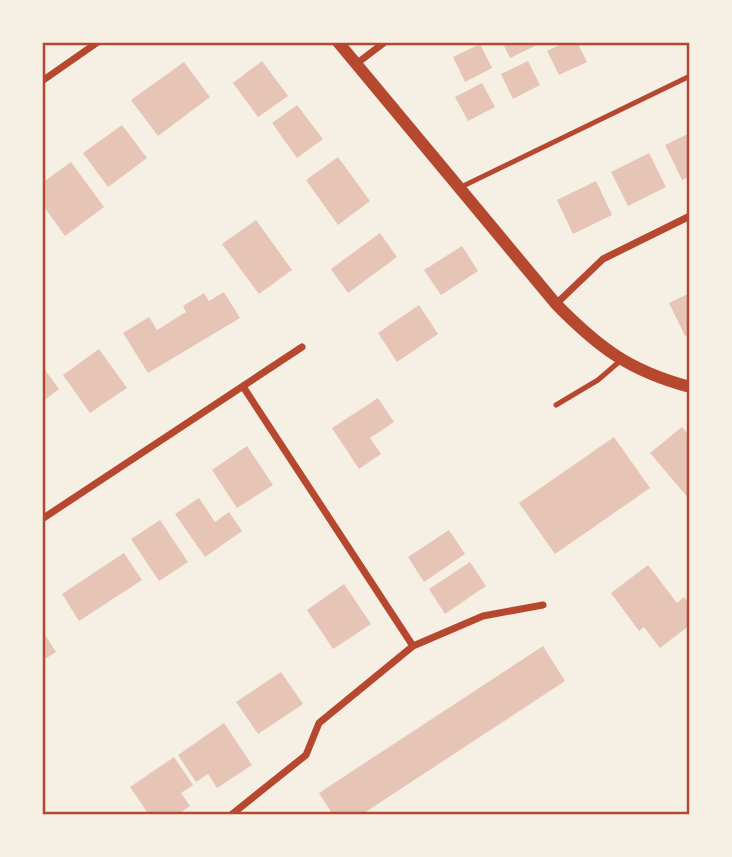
<svg xmlns="http://www.w3.org/2000/svg" width="732" height="857" font-family="'Source Sans 3',sans-serif">
<style>
.building{fill:#e6c5b7}
.lines{fill:none;stroke-linecap:round;stroke-linejoin:round}
.service{stroke:#b5482f;stroke-width:5}
.minor{stroke:#b5482f;stroke-width:7}
.tertiary{stroke:#b5482f;stroke-width:12}
.neatline{fill:none;stroke:#b5482f;stroke-width:2.5}
</style>
<rect width="100%" height="100%" fill="#f6efe4"/>
<path class="building" d="M 502,42 L 536,42 L 537,45 L 510,58 Z
M 566,42 L 577,42 L 587,62 L 559,75 L 547,51 Z
M 480,44 L 492,68 L 465,82 L 453,57 Z
M 262,61 L 288,96 L 258,117 L 233,83 Z
M 528,61 L 540,85 L 513,99 L 501,74 Z
M 184,62 L 210,97 L 158,136 L 131,100 Z
M 482,83 L 495,107 L 468,121 L 455,97 Z
M 297,105 L 323,139 L 297,158 L 272,123 Z
M 122,125 L 147,158 L 108,187 L 83,153 Z
M 690,133 L 690,176 L 682,180 L 665,145 Z
M 649,153 L 666,187 L 628,206 L 611,172 Z
M 338,157 L 370,201 L 338,225 L 306,180 Z
M 71,162 L 104,207 L 65,236 L 42,204 L 42,183 Z
M 596,181 L 612,215 L 573,234 L 557,200 Z
M 256,220 L 292,270 L 259,294 L 222,244 Z
M 380,233 L 397,257 L 348,293 L 331,269 Z
M 462,246 L 478,271 L 441,295 L 424,270 Z
M 224,292 L 240,318 L 148,373 L 123,333 L 149,317 L 157,330 L 186,312 L 183,306 L 204,293 L 209,301 Z
M 690,293 L 690,334 L 685,336 L 669,303 Z
M 419,305 L 438,334 L 397,362 L 378,333 Z
M 99,349 L 127,388 L 90,413 L 63,375 Z
M 42,366 L 59,389 L 42,402 Z
M 378,398 L 394,422 L 370,438 L 381,454 L 359,469 L 332,428 Z
M 682,427 L 690,437 L 690,500 L 650,453 Z
M 614,437 L 650,488 L 555,554 L 519,503 Z
M 247,446 L 273,485 L 237,508 L 212,470 Z
M 199,498 L 215,522 L 229,512 L 242,531 L 205,557 L 175,514 Z
M 160,520 L 188,562 L 159,581 L 131,539 Z
M 449,530 L 465,554 L 424,582 L 408,557 Z
M 124,553 L 142,580 L 79,621 L 62,594 Z
M 470,562 L 486,586 L 445,614 L 429,589 Z
M 648,565 L 677,603 L 684,597 L 690,606 L 690,625 L 660,648 L 644,627 L 639,631 L 611,593 Z
M 344,584 L 371,624 L 333,649 L 307,610 Z
M 42,630 L 56,652 L 42,661 Z
M 543,646 L 565,681 L 361,815 L 333,815 L 319,793 Z
M 281,672 L 303,704 L 258,734 L 236,702 Z
M 224,723 L 252,765 L 217,788 L 208,774 L 196,782 L 178,755 Z
M 174,757 L 193,785 L 181,793 L 190,806 L 177,815 L 149,815 L 130,787 Z"/>
<g class="lines">
<path class="service" d="M 459,188 L 690,76
M 556,405 L 598,380 L 620,361"/>
<path class="minor" d="M 356,64 L 385,42
M 42,81 L 98,42
M 556,304 L 603,259 L 690,216
M 244,388 L 413,646 L 483,616 L 543,605
M 42,519 L 302,347
M 231,815 L 306,755 L 319,723 L 413,646"/>
<path class="tertiary" d="M 338,42 L 556,304 C 599,348 630,371 690,387"/>
</g>
<rect width="732" height="857" fill="none" stroke="#f6efe4" stroke-width="88"/>
<rect x="44" y="44" width="644" height="769" class="neatline"/>
</svg>
